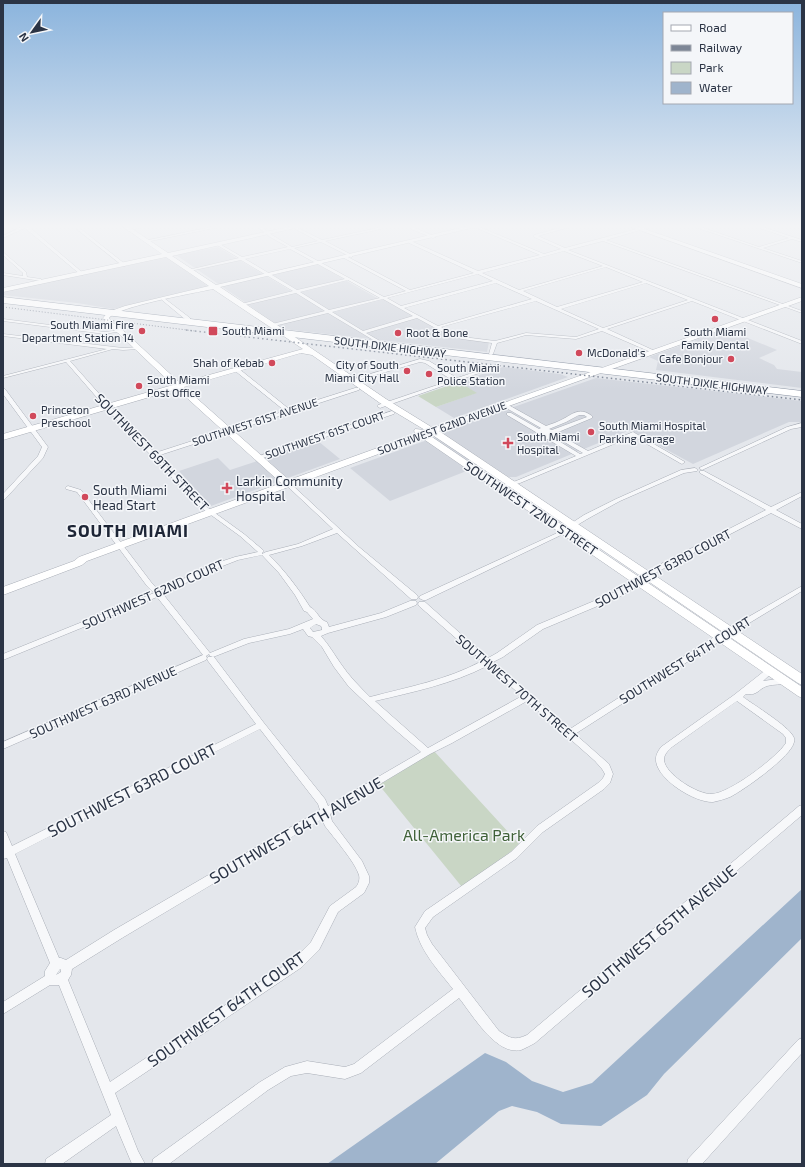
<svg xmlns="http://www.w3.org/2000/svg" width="805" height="1167" font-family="'Exo 2',sans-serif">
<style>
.built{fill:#d2d6de}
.green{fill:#c9d6c5}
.water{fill:#9fb4cc}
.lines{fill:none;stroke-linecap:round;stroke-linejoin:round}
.street-casing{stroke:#a9aeb7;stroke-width:1}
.secondary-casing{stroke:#a9aeb7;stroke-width:1}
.highway-casing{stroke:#8b94a3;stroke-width:1}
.street{fill:#f7f8fa;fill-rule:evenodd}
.secondary{fill:#fff;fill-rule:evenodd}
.highway{fill:#fff;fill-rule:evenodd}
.rail-far1{stroke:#7d8696;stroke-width:1;stroke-dasharray:1 2;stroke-linecap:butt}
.rail{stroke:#7d8696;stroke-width:1.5;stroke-dasharray:1.5 3;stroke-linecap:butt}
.poi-dot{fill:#d1495b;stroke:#f4f6f9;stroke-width:1.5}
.labels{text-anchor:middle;stroke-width:3;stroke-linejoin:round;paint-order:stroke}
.far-poi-label{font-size:11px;fill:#2b3445;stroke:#f4f6f9;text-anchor:start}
.far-street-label{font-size:11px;fill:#2b3445;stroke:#f4f6f9}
.street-label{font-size:13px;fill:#2b3445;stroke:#f4f6f9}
.poi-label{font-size:13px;fill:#2b3445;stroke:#f4f6f9;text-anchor:start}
.near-street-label{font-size:16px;fill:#2b3445;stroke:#f4f6f9}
.near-park-label{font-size:16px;fill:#3f6138;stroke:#f4f6f9}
.district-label{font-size:17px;font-weight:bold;letter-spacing:1px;fill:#1d2536;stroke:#f4f6f9}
</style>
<rect width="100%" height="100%" fill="#e4e7ec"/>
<path class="built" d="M 218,247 L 291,291 L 246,303 L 176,255 Z
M 165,258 L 168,258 L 209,287 L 113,309 L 77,303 L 3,295 L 3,291 Z
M 317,264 L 377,298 L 385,300 L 451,336 L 489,342 L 487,352 L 283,329 L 247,304 L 299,292 L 271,275 Z
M 726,329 L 777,350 L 759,358 L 774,365 L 777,369 L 802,372 L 802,388 L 656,370 L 658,361 L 649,357 Z
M 503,367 L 560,374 L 568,377 L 454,418 L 436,407 L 476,393 L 459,382 Z
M 596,378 L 802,401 L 802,422 L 789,422 L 693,464 L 630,430 L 516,477 L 508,477 L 487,463 L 390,501 L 350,468 L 444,434 L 446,431 L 471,422 Z
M 318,441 L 340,459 L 211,506 L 179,471 L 218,458 L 230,470 Z"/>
<path class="green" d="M 459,382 L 477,393 L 436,407 L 418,396 Z
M 434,751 L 520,845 L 462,887 L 379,785 Z"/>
<path class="water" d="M 802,889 L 802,938 L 664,1074 L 647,1095 L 601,1126 L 561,1124 L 537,1112 L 512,1106 L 499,1111 L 435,1164 L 327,1164 L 485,1053 L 506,1062 L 532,1081 L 563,1092 L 592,1083 Z"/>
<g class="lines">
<defs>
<path id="street" d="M 23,226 L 28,226 L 83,273 L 83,275 L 81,275 L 25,228 L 3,238 L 3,236 Z
M 73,226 L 77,226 L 125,264 L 125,266 L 123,266 Z
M 139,226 L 145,226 L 129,231 L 127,230 Z
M 216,226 L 224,226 L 146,242 L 144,241 Z
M 257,226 L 261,226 L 272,235 L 292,247 L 318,241 L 295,229 L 296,227 L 322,240 L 382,227 L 381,229 L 325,241 L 352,255 L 352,257 L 351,257 L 321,242 L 294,248 L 384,297 L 406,291 L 344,258 L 344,256 L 346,256 L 410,290 L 474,273 L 409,243 L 409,241 L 411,241 L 478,271 L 540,255 L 472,226 L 477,226 L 544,254 L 561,249 L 534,237 L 534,235 L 567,226 L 573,226 L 538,236 L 565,248 L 648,226 L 654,226 L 606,240 L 802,311 L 802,313 L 603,241 L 568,250 L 802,341 L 802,344 L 692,301 L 607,329 L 655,351 L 655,352 L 653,353 L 602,331 L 576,339 L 526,335 L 497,343 L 493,354 L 491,355 L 489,354 L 492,343 L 462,339 L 448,335 L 417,318 L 366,333 L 387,345 L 387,346 L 385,347 L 328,313 L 274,326 L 272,326 L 272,324 L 325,311 L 296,293 L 241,306 L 241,304 L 293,291 L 241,260 L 190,271 L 188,270 L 239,258 L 217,245 L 218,243 L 242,257 L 288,247 L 270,237 ZM 290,249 L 292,250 L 345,279 L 297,290 L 245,259 ZM 564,251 L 603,266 L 519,290 L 482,273 ZM 606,267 L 643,282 L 557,307 L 523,291 ZM 478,274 L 493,281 L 401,306 L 387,298 ZM 348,280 L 380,298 L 329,310 L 300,292 ZM 496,283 L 532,299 L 438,326 L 404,308 ZM 646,283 L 688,300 L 603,328 L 561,309 ZM 383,299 L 413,316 L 363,331 L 332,312 ZM 536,301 L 599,329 L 576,337 L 526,333 L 495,341 L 463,337 L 452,333 L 441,327 Z
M 698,226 L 759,247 L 789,238 L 754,226 L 760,226 L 802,240 L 802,242 L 792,239 L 763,248 L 802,261 L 802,263 L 692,226 Z
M 411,227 L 413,227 L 436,237 L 433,238 L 411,229 Z
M 3,252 L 26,272 L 27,277 L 41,279 L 41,281 L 3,275 L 3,273 L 23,276 L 23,273 L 3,255 Z
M 162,298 L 164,298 L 190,318 L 190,320 L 186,320 L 162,300 Z
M 3,319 L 105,332 L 119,330 L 121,331 L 105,334 L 3,321 Z
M 3,334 L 123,348 L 140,347 L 140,349 L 138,349 L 123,350 L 113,349 L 70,361 L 110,406 L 155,453 L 285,411 L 234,370 L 234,368 L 238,368 L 289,409 L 355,388 L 359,388 L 359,390 L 157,456 L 204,505 L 244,534 L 263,550 L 264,551 L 262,553 L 262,554 L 266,552 L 298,544 L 333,529 L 285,484 L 288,482 L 290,483 L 359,547 L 417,595 L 418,597 L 417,599 L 411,599 L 337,533 L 302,546 L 269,555 C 285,571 298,588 310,607 C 317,610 319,620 327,622 L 329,627 L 381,613 L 410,601 L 416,601 L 417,603 L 416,605 L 386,617 L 328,633 L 321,636 C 329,645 334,654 341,664 C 349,676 359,686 370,697 C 408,687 447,680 482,661 L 419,606 L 418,604 L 419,602 L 425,602 L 488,658 L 497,653 L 537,625 L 613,593 L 638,580 L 651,569 L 766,510 L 700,473 L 700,471 L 704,471 L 771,507 L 802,492 L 802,496 L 776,510 L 802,524 L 802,529 L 771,513 L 655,573 L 642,584 L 619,597 L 543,629 L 503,657 L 493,662 L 570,729 L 717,635 L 802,586 L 802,591 L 723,639 L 575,734 L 609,764 L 613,774 L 610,783 L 604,789 L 543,832 L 517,858 L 433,917 L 425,928 L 427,935 L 432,944 L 499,1031 C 510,1038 514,1041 527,1035 L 799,806 L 802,805 L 802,815 L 535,1043 C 531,1045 526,1048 521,1050 C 496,1056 472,1014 459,998 L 361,1073 L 345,1079 L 307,1073 L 291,1076 L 268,1090 L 169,1164 L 152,1164 L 153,1159 L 260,1082 L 285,1067 L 307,1061 L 345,1067 L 354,1064 L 453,989 C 438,970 420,951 415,927 L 425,911 L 511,852 L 537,826 L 598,783 L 603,778 L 605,774 L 602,769 L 595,761 L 527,701 L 452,743 L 430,754 L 330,814 L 332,821 L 362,861 L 369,876 L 369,883 L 364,893 L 338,912 L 319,950 L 302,967 L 115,1093 L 138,1151 L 145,1164 L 132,1164 L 116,1126 L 62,1164 L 45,1164 L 46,1159 L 111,1115 L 59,985 L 50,985 L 3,1014 L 3,1002 L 45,976 L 45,971 L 50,963 L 7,858 L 3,859 L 3,850 L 4,850 L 3,847 L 3,831 L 6,832 L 12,846 L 256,724 L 208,661 L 207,659 L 208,657 L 214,657 L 264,723 L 325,799 L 328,806 L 421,752 L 392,727 L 349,687 L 334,667 L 322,647 L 312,637 L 308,636 L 303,629 L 290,634 L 249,643 L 213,657 L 210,656 L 209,654 L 206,656 L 203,655 L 157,597 L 3,660 L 3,654 L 154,593 L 147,586 L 77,492 L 66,489 L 65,488 L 66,487 L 68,486 L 81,490 L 151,582 L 159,591 L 211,565 L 235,557 L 258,552 L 240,536 L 200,507 L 106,408 L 66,362 L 3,378 L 3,376 L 107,349 L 3,336 ZM 262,555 L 279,573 L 295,595 L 304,611 L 307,612 L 313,619 L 289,629 L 244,639 L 210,653 L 163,594 L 215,569 L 238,560 ZM 316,624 L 321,626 L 322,628 L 322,630 L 313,632 L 310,628 ZM 487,666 L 522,696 L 428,748 L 375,701 C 413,692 452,684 487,666 ZM 260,729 L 318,804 L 320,810 L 114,930 L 66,960 L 61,958 L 59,958 L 15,854 ZM 322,819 L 325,826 C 334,838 355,862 359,875 C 360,879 359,883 356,887 L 330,906 L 311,942 L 294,959 L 110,1082 L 68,980 L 71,975 L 72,969 L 122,938 ZM 60,969 L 61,970 L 61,972 L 56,975 Z
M 420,359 L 429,361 L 457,378 L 481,370 L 485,371 L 380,408 L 377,406 L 378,405 L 452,380 L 425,363 L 420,362 L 348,383 L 344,382 Z
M 3,388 L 5,389 L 48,447 L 43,458 L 5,499 L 3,500 L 3,494 L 38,456 L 42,447 L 3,394 Z
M 505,403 L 546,426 C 551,424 558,422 563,419 C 574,413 580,407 592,416 L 592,418 L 556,433 L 588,451 L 633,432 L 685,462 L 682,464 L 680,463 L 633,436 L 520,483 L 500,489 L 498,488 L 497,487 L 498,486 L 516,481 L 576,456 L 507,415 L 507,413 L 511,413 L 539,429 L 541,428 L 503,406 L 502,405 ZM 579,415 L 584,415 L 587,417 L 552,430 L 549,429 L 566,422 ZM 551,434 L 583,453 L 580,454 L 549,435 Z
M 392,411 L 395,413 L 394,414 L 260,459 L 258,460 L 255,458 L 256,457 Z
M 802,423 L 802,427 L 791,429 L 704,469 L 702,470 L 699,468 L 787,427 Z
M 695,468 L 698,470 L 697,471 L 684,473 L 620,501 L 589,518 L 559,536 L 426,600 L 423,600 L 419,598 L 420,596 L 555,534 L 584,515 L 616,499 L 681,470 Z
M 203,655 L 206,656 L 207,658 L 206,660 L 3,749 L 3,742 Z
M 770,668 L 773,669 L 774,671 L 763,681 L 785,678 L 788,679 L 789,681 L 788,683 C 781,685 774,684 767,686 C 758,689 758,696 746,694 L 743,697 C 754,705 788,726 793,736 C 794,738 795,739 794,742 C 792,756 744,790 730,797 C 725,799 718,801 713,802 C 695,803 654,778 656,758 C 656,754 659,750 661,747 L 734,695 L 767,669 ZM 737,701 L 783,734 L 786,738 L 786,743 C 776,758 730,793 712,794 C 698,795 665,774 664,760 C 664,754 668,751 672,747 Z
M 802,1038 L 802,1053 L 702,1164 L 687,1164 L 688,1159 L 798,1040 Z"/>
<path id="secondary" d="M 122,226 L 128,226 L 168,253 L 293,226 L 304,226 L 172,256 L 216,285 L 469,226 L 480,226 L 220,287 L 280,327 L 386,399 L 433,428 L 802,297 L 802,301 L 439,431 L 802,674 L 802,685 L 798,683 C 675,600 554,516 431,434 L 429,435 L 802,687 L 802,698 L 798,696 L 422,438 L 87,561 L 82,565 L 3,595 L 3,587 L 74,561 L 79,557 L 281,483 L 177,389 L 3,440 L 3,434 L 173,385 L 118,333 L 107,325 L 103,318 L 108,312 L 125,306 L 209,286 L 166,257 L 3,292 L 3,288 L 162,254 ZM 213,289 L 303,349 L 180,383 L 116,324 L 112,323 L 109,318 C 119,306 195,293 213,289 ZM 301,353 L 312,355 L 380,403 L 425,430 L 415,429 L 414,431 L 416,434 L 289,480 L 184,387 Z
M 628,226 L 636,226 L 802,284 L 802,288 Z"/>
<path id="highway" d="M 3,297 L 802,391 L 802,397 L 3,303 Z"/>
</defs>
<use href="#street" class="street-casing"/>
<use href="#secondary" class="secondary-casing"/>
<use href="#highway" class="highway-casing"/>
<use href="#street" class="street"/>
<use href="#secondary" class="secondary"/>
<use href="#highway" class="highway"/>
<path class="rail-far1" d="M 3,307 L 195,331"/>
<path class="rail" d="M 186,330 L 802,400"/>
</g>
<linearGradient id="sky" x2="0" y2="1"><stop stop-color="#8bb4dd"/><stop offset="0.58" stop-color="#f3f4f6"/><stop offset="1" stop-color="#f3f4f6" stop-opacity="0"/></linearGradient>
<rect width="805" height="390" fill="url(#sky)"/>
<g class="poi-dot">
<circle cx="715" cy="319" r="4"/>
<circle cx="142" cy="331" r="4"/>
<rect x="208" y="326" width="10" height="10" rx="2"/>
<circle cx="398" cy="333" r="4"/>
<circle cx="579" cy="353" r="4"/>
<circle cx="731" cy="359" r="4"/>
<circle cx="272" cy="363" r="4"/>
<circle cx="407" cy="371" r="4"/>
<circle cx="429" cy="374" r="4"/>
<circle cx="139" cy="386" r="4"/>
<circle cx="33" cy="416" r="4"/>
<circle cx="591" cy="432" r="4"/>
<path d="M506 437h4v4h4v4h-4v4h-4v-4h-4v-4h4z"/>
<path d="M225 482h4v4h4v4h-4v4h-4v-4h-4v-4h4z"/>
<circle cx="85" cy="497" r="4"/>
</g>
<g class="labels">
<g class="far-poi-label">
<text x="134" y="329" text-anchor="end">South Miami Fire<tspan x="134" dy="13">Department Station 14</tspan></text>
<text x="222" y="335">South Miami</text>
<text x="715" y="336" text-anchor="middle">South Miami<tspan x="715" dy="13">Family Dental</tspan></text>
<text x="406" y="337">Root &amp; Bone</text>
<text x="587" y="357">McDonald's</text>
<text x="723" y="363" text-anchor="end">Cafe Bonjour</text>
<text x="264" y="367" text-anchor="end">Shah of Kebab</text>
<text x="399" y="369" text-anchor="end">City of South<tspan x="399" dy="13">Miami City Hall</tspan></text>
<text x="437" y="372">South Miami<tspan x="437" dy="13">Police Station</tspan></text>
<text x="147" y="384">South Miami<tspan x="147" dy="13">Post Office</tspan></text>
<text x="41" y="414">Princeton<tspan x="41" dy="13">Preschool</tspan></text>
<text x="599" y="430">South Miami Hospital<tspan x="599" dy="13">Parking Garage</tspan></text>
<text x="517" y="441">South Miami<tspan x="517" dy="13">Hospital</tspan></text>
</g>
<g class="far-street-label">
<text transform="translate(390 347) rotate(7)" y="4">SOUTH DIXIE HIGHWAY</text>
<text transform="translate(712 384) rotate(7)" y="4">SOUTH DIXIE HIGHWAY</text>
<text transform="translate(255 422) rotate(-18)" y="4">SOUTHWEST 61ST AVENUE</text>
<text transform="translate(442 428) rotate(-20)" y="4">SOUTHWEST 62ND AVENUE</text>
<text transform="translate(325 435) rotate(-19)" y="4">SOUTHWEST 61ST COURT</text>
</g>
<g class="street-label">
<text transform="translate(152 452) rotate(46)" y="5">SOUTHWEST 69TH STREET</text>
<text transform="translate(531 508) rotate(34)" y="5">SOUTHWEST 72ND STREET</text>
<text transform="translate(663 568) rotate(-28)" y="5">SOUTHWEST 63RD COURT</text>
<text transform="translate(153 594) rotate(-24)" y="5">SOUTHWEST 62ND COURT</text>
<text transform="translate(685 660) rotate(-32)" y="5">SOUTHWEST 64TH COURT</text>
<text transform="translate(517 688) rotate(41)" y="5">SOUTHWEST 70TH STREET</text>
<text transform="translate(103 702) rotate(-24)" y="5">SOUTHWEST 63RD AVENUE</text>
</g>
<g class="poi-label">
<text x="236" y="486">Larkin Community<tspan x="236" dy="15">Hospital</tspan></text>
<text x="93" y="495">South Miami<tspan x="93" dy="15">Head Start</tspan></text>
</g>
<g class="near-street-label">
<text transform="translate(132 790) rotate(-27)" y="6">SOUTHWEST 63RD COURT</text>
<text transform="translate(296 830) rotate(-30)" y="6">SOUTHWEST 64TH AVENUE</text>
<text transform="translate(659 931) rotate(-40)" y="6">SOUTHWEST 65TH AVENUE</text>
<text transform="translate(226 1009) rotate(-35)" y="6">SOUTHWEST 64TH COURT</text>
</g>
<g class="near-park-label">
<text x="464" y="841">All-America Park</text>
</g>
<g class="district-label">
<text x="128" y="537">SOUTH MIAMI</text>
</g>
</g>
<rect width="805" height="1167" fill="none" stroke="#2b3445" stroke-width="8"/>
<rect x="663" y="12" width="130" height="92" fill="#f4f6f9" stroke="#a4a8b1"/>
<rect x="671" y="25" width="20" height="6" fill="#ffffff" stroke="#a4a8b1"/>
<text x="699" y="32" font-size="12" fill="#2b3445">Road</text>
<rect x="671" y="45" width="20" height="6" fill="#7d8696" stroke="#a4a8b1"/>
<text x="699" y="52" font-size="12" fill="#2b3445">Railway</text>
<rect x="671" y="62" width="20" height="12" fill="#c9d6c5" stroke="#a4a8b1"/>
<text x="699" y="72" font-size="12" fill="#2b3445">Park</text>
<rect x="671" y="82" width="20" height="12" fill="#9fb4cc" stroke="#a4a8b1"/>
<text x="699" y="92" font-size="12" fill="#2b3445">Water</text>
<g transform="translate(32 32) rotate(237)" stroke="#f4f6f9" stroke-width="3" paint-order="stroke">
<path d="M0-3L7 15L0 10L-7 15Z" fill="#2b3445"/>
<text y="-6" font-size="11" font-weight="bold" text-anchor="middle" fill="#2b3445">N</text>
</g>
</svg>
